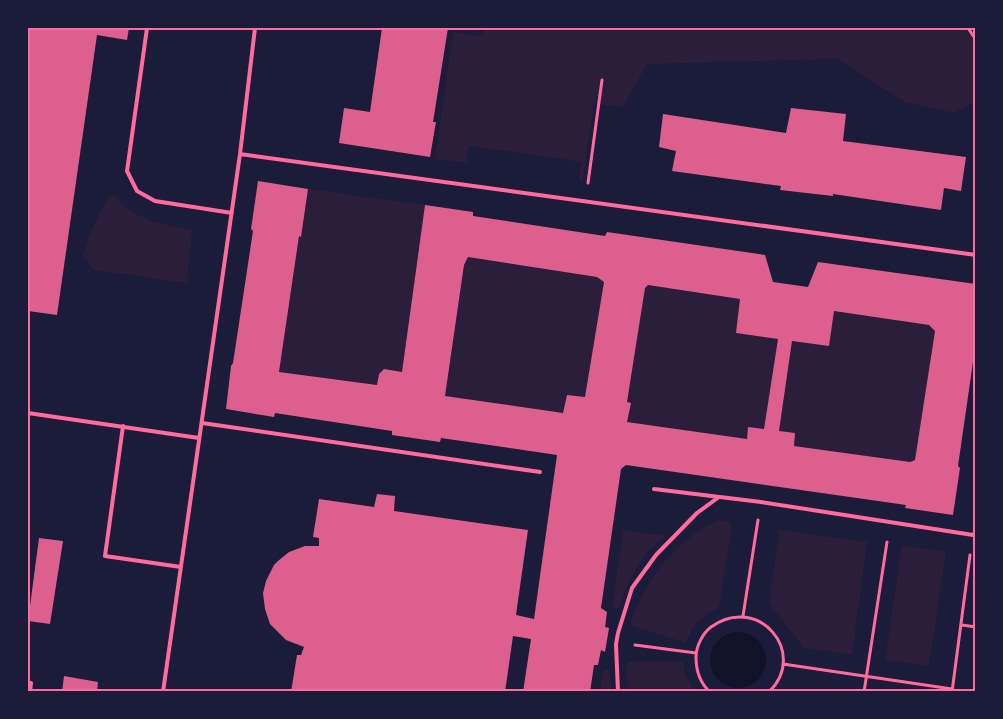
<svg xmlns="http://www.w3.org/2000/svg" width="1003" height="719" font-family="Karla,sans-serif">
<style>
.green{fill:#2a1e3b}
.water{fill:#12122b}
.building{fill:#dd5f8e;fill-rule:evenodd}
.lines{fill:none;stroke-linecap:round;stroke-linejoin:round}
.path{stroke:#ff6b9d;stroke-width:3}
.service{stroke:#ff6b9d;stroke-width:4}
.neatline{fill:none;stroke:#ff6b9d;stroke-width:2}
</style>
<rect width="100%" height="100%" fill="#1b1b3a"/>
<path class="green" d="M 489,28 L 975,28 L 975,102 L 954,113 L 905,102 L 837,59 L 647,64 L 623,107 L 594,103 L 583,181 L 579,180 L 581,162 L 469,146 L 466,163 L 435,159 L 453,32 L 478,36 Z
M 308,189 L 425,205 L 402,372 L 384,369 L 379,374 L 377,385 L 279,372 L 299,236 L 301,236 Z
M 111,196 L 115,196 C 138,222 160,223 192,230 L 187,283 L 94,270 L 83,257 L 89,236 L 108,197 Z
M 468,257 L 597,277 L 604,282 L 585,397 L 567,395 L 563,413 L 445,396 L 464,265 Z
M 648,285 L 740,299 L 736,333 L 778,339 L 764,429 L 748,427 L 747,439 L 627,422 L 631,403 L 627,402 L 645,288 Z
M 834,311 L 929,325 L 935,331 L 915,460 L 910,462 L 794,446 L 779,431 L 792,341 L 829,345 Z
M 719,520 L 729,521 L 732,528 L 719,607 C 703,615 691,626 686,643 L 630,625 C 644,581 675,539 719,520 Z
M 623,530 L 666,536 L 648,551 L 630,579 L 619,609 L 612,608 Z
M 779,530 L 867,542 L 852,655 L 804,648 L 769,604 Z
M 902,545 L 946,552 L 929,666 L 885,660 Z
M 627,662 L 683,662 L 685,675 L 695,691 L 629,691 L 627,681 Z
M 603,670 L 610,670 L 611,691 L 600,691 Z"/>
<path class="water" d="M710 660a28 28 0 1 1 56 0a28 28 0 1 1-56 0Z"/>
<path class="building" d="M 28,28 L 129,28 L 127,40 L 97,35 L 57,315 L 28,311 Z
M 382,28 L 448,28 L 433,122 L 436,122 L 430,157 L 339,143 L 344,108 L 370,112 Z
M 791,108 L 846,114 L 843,141 L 966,157 L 961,191 L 944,188 L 941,210 L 833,194 L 833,196 L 780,190 L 781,186 L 672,171 L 676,151 L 659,147 L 663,114 L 786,133 Z
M 258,181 L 308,189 L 301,237 L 299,236 L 279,372 L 377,385 L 379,374 L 384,369 L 402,372 L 425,205 L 473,212 L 473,216 L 605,236 L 607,232 L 765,255 L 773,282 L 808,287 L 818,262 L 976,284 L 976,341 L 958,466 L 960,468 L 953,515 L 905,508 L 906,505 L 626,465 L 621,469 L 601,608 L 607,612 L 605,627 L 609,628 L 605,652 L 601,650 L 598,665 L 594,665 L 590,692 L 523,692 L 531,639 L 513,636 L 505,692 L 291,692 L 297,655 L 301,655 L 304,647 L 286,640 L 270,624 L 265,609 L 263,593 L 266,581 L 274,565 L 278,561 L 289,552 L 305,546 L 319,546 L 319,538 L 313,537 L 319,499 L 374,507 L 377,494 L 395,496 L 394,511 L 528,530 L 516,615 L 534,619 L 557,455 L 441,438 L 440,442 L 392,435 L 392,431 L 275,413 L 274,417 L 226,409 L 231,366 L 233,363 L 253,231 L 251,229 ZM 468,257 L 597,277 L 604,282 L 585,397 L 567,395 L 563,413 L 445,396 L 464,265 ZM 648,285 L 740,299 L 736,333 L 778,339 L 764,429 L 748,427 L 747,439 L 627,422 L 631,403 L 627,402 L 645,288 ZM 834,311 L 929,325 L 935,331 L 915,460 L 910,462 L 794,446 L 795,433 L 779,431 L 792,341 L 829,346 Z
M 39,538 L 63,541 L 50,624 L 28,621 Z
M 64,676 L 98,682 L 97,692 L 62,692 Z"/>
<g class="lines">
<path class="path" d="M 968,28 L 976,40
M 588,183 L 602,80
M 743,616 L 758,520
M 962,625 L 976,627
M 635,645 L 696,653
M 783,664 L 952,689
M 710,692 C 700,683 696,670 696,657 C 696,646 703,633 711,627 C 758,593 809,653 769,692
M 864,692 L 887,542
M 952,692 L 970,555"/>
<path class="service" d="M 147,28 L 127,171 L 137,191 L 155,201 L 232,213
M 240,154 L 976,255
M 28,413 L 199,438
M 202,423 L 540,472
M 123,426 L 105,556 L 181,567
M 654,489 L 761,502 L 973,535 L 976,532
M 30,692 L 31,683
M 163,692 L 240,154 L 255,28
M 618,692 L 616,644 L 618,633 L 632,588 L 656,555 L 697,513 L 719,497"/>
</g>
<rect width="1003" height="719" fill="none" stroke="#1b1b3a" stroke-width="58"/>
<rect x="29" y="29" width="945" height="661" class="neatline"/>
</svg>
